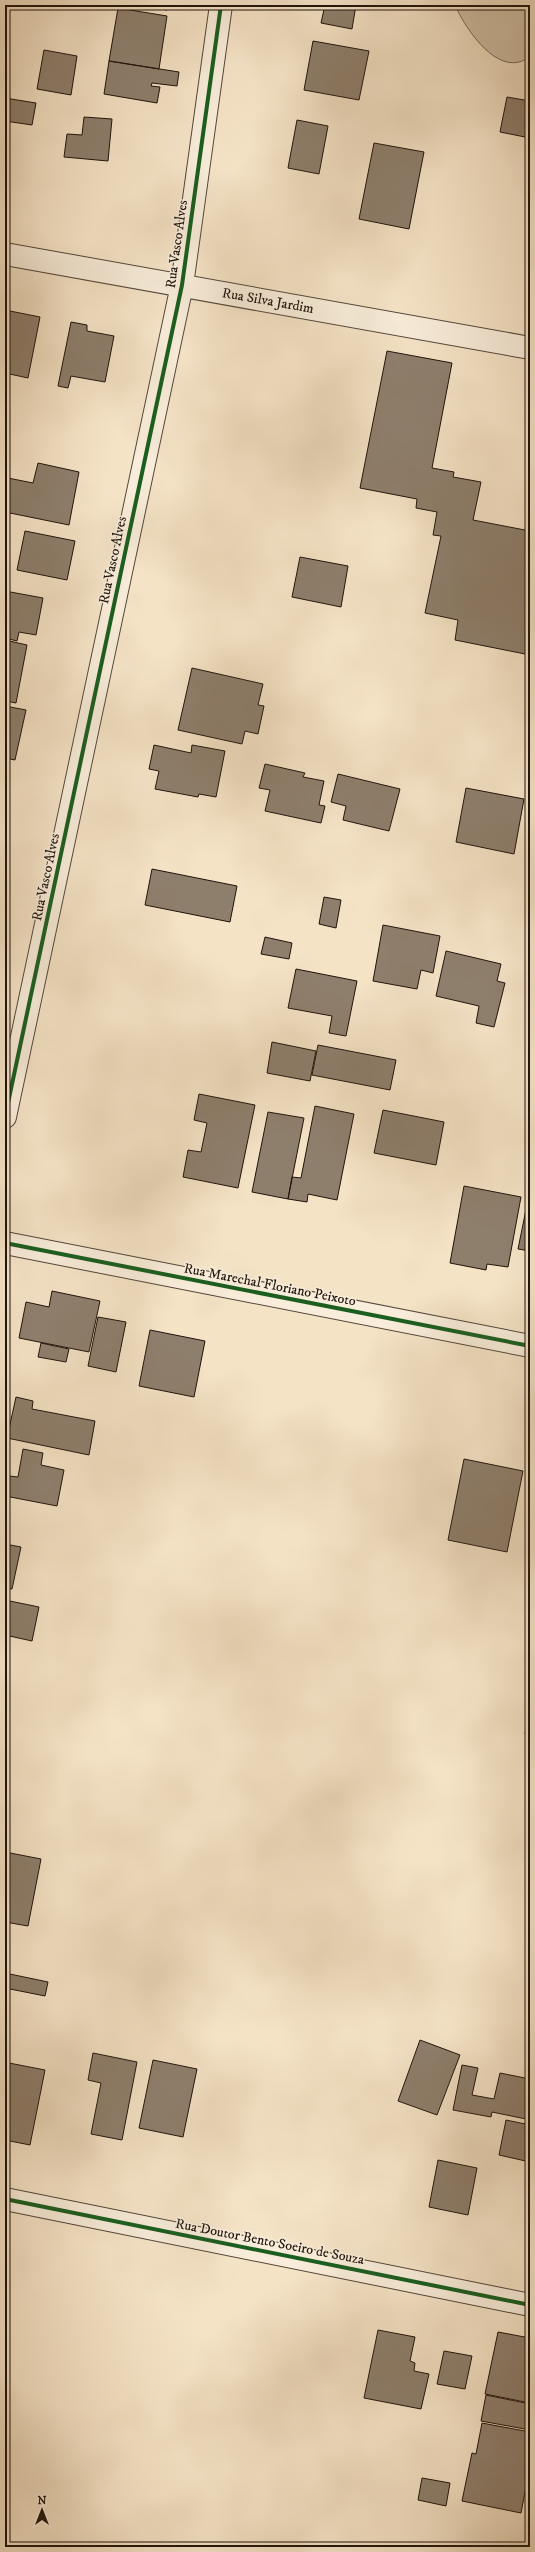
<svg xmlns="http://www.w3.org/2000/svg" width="535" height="2552" font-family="'IM FELL DW Pica',serif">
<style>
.green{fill:#d1c0a6;stroke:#786a59}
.building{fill:#8e7f6d;stroke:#1f130c}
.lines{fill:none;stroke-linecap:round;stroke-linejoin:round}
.street-casing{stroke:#54473a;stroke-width:24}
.street{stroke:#f8edda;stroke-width:22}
.cycleway-casing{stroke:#f8edda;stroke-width:6}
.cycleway{stroke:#1b5e20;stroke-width:4}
.labels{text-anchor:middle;stroke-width:3;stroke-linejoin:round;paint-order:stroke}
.street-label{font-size:14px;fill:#1f130c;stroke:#f8edda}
</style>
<rect width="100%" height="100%" fill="#f5e3c6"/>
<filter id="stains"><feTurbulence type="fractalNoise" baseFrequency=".005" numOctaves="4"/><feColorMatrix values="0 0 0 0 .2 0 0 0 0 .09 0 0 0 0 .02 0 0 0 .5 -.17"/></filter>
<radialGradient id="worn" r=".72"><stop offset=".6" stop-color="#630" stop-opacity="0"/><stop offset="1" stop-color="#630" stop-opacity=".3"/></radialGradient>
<path class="green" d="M 455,5 L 530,5 L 530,56 C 527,58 522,62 519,62 C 492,69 464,26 455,5 Z"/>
<path class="building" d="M 135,5 L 168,5 L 167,10 Z
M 325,5 L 356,5 L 352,29 L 321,23 Z
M 118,8 L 167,16 L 159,69 L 109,61 Z
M 313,41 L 369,51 L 359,100 L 304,90 Z
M 44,50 L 77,56 L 71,95 L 37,89 Z
M 109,61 L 179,72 L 177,86 L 152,83 L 151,86 L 160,87 L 157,103 L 104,94 Z
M 507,97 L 530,101 L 530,138 L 500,132 Z
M 5,98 L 36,103 L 32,125 L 5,121 Z
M 84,117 L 112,119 L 108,161 L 64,157 L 67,134 L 82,135 Z
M 297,120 L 328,126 L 319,174 L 288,168 Z
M 374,143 L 424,152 L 409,229 L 359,219 Z
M 10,311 L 40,317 L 28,378 L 5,373 L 5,334 Z
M 71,322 L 87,325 L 87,331 L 114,336 L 105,382 L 71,376 L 68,388 L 58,386 Z
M 387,351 L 452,363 L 432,468 L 454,472 L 453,477 L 481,482 L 473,520 L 530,531 L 530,655 L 455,640 L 458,620 L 425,613 L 441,536 L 433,535 L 437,512 L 416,508 L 417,499 L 360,488 Z
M 38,463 L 79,472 L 69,525 L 5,512 L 8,478 L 33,483 Z
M 25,531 L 75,541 L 67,580 L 17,570 Z
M 300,557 L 348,566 L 341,607 L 292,597 Z
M 5,591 L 43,598 L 36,635 L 19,632 L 17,641 L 5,638 Z
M 5,640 L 27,645 L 16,703 L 5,701 Z
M 192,668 L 263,684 L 258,705 L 264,706 L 258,734 L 245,731 L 242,744 L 178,730 Z
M 5,706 L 26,710 L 15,760 L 5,758 Z
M 154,745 L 191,753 L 192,745 L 225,751 L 216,797 L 199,794 L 198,797 L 155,789 L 159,771 L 149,769 Z
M 265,764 L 305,773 L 303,777 L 324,781 L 319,805 L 325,806 L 321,823 L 265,811 L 270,790 L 259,788 Z
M 338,774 L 400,789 L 389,831 L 343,820 L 346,806 L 331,802 Z
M 466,788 L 524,799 L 514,854 L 456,842 Z
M 152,869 L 237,886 L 230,922 L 145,905 Z
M 324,897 L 341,900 L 336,928 L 319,924 Z
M 383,925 L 440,936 L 433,973 L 421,970 L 417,989 L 373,981 Z
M 265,937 L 292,943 L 289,959 L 261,954 Z
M 446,951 L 501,964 L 497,981 L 505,983 L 494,1027 L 476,1023 L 479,1006 L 436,996 Z
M 296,969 L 357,981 L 346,1036 L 329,1033 L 332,1016 L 288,1008 Z
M 272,1042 L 316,1051 L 310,1081 L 267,1073 Z
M 318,1045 L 396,1060 L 390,1090 L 312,1075 Z
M 199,1094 L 255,1105 L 238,1188 L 183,1177 L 188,1150 L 201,1152 L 207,1123 L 194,1120 Z
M 315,1106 L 354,1114 L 337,1200 L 308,1194 L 307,1202 L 288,1199 L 292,1177 L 301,1178 Z
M 383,1110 L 444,1122 L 436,1165 L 374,1153 Z
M 268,1112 L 304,1118 L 288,1199 L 252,1192 Z
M 464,1186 L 521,1197 L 508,1267 L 487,1264 L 486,1270 L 450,1263 Z
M 530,1190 L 530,1251 L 518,1249 Z
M 52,1291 L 100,1301 L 89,1352 L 19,1338 L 26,1302 L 49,1307 Z
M 98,1317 L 126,1322 L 116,1372 L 88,1366 Z
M 150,1330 L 205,1341 L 194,1397 L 139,1386 Z
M 41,1343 L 69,1349 L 66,1362 L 38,1357 Z
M 16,1397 L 33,1401 L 32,1409 L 95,1421 L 89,1455 L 7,1438 Z
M 23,1449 L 43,1453 L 41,1465 L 64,1470 L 57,1506 L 5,1496 L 9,1476 L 18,1477 Z
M 464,1459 L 523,1471 L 507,1552 L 448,1540 Z
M 5,1544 L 21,1547 L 12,1589 L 5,1588 Z
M 5,1600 L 39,1607 L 32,1641 L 5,1635 Z
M 530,1710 L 530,1734 L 525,1734 Z
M 5,1852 L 41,1859 L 28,1926 L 5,1922 Z
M 5,1973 L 48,1982 L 45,1996 L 5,1988 Z
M 420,2040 L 460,2055 L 437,2115 L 398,2101 Z
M 93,2053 L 137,2062 L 122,2140 L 91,2134 L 101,2083 L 88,2080 Z
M 153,2060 L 197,2069 L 183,2137 L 139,2128 Z
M 9,2063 L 45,2070 L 30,2145 L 5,2140 L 5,2083 Z
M 462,2065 L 478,2068 L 472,2095 L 494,2099 L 500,2073 L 530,2079 L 530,2125 L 525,2124 L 526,2119 L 492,2112 L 491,2117 L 453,2110 Z
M 506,2120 L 530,2125 L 530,2162 L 499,2155 Z
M 438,2160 L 477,2168 L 468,2215 L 429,2207 Z
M 378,2330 L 415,2337 L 410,2361 L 415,2363 L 414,2371 L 429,2374 L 421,2409 L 364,2398 Z
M 498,2332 L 530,2338 L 530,2403 L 485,2394 Z
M 444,2351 L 472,2356 L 465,2389 L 437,2384 Z
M 486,2395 L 530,2404 L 530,2430 L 481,2421 Z
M 482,2423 L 530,2432 L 526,2464 L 530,2466 L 521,2513 L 462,2501 L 472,2453 L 476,2454 Z
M 422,2478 L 450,2483 L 446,2506 L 418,2500 Z"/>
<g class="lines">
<defs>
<path id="street" d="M 5,254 L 530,348
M 5,1117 L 182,285 L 221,5
M 5,1243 L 530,1346
M 5,2199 L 530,2305"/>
</defs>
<use href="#street" class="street-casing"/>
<use href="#street" class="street"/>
<defs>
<path id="cycleway" d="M 5,1117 L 182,285 L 221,5
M 5,1243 L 530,1346
M 5,2199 L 530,2305"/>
</defs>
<use href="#cycleway" class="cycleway-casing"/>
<use href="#cycleway" class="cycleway"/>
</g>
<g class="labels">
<g class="street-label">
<text transform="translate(176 244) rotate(-82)" y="5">Rua Vasco Alves</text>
<text transform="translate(268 300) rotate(10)" y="5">Rua Silva Jardim</text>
<text transform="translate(112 560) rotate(-78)" y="5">Rua Vasco Alves</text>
<text transform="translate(45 877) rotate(-78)" y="5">Rua Vasco Alves</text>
<text transform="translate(270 1284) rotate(11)" y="5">Rua Marechal Floriano Peixoto</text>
<text transform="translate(270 2241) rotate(11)" y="5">Rua Doutor Bento Soeiro de Souza</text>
</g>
</g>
<rect width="535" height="2552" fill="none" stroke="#f5e3c6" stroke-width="20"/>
<rect x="6" y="6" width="523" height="2540" fill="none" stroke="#1f130c" stroke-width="2"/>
<rect x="10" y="10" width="515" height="2532" fill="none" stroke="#1f130c"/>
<g transform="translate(42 2510)" stroke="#f8edda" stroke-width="3" paint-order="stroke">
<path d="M0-3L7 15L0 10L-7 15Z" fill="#1f130c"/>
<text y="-6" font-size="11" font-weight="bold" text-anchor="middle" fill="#1f130c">N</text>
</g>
<rect width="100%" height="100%" filter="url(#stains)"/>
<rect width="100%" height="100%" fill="url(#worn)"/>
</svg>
